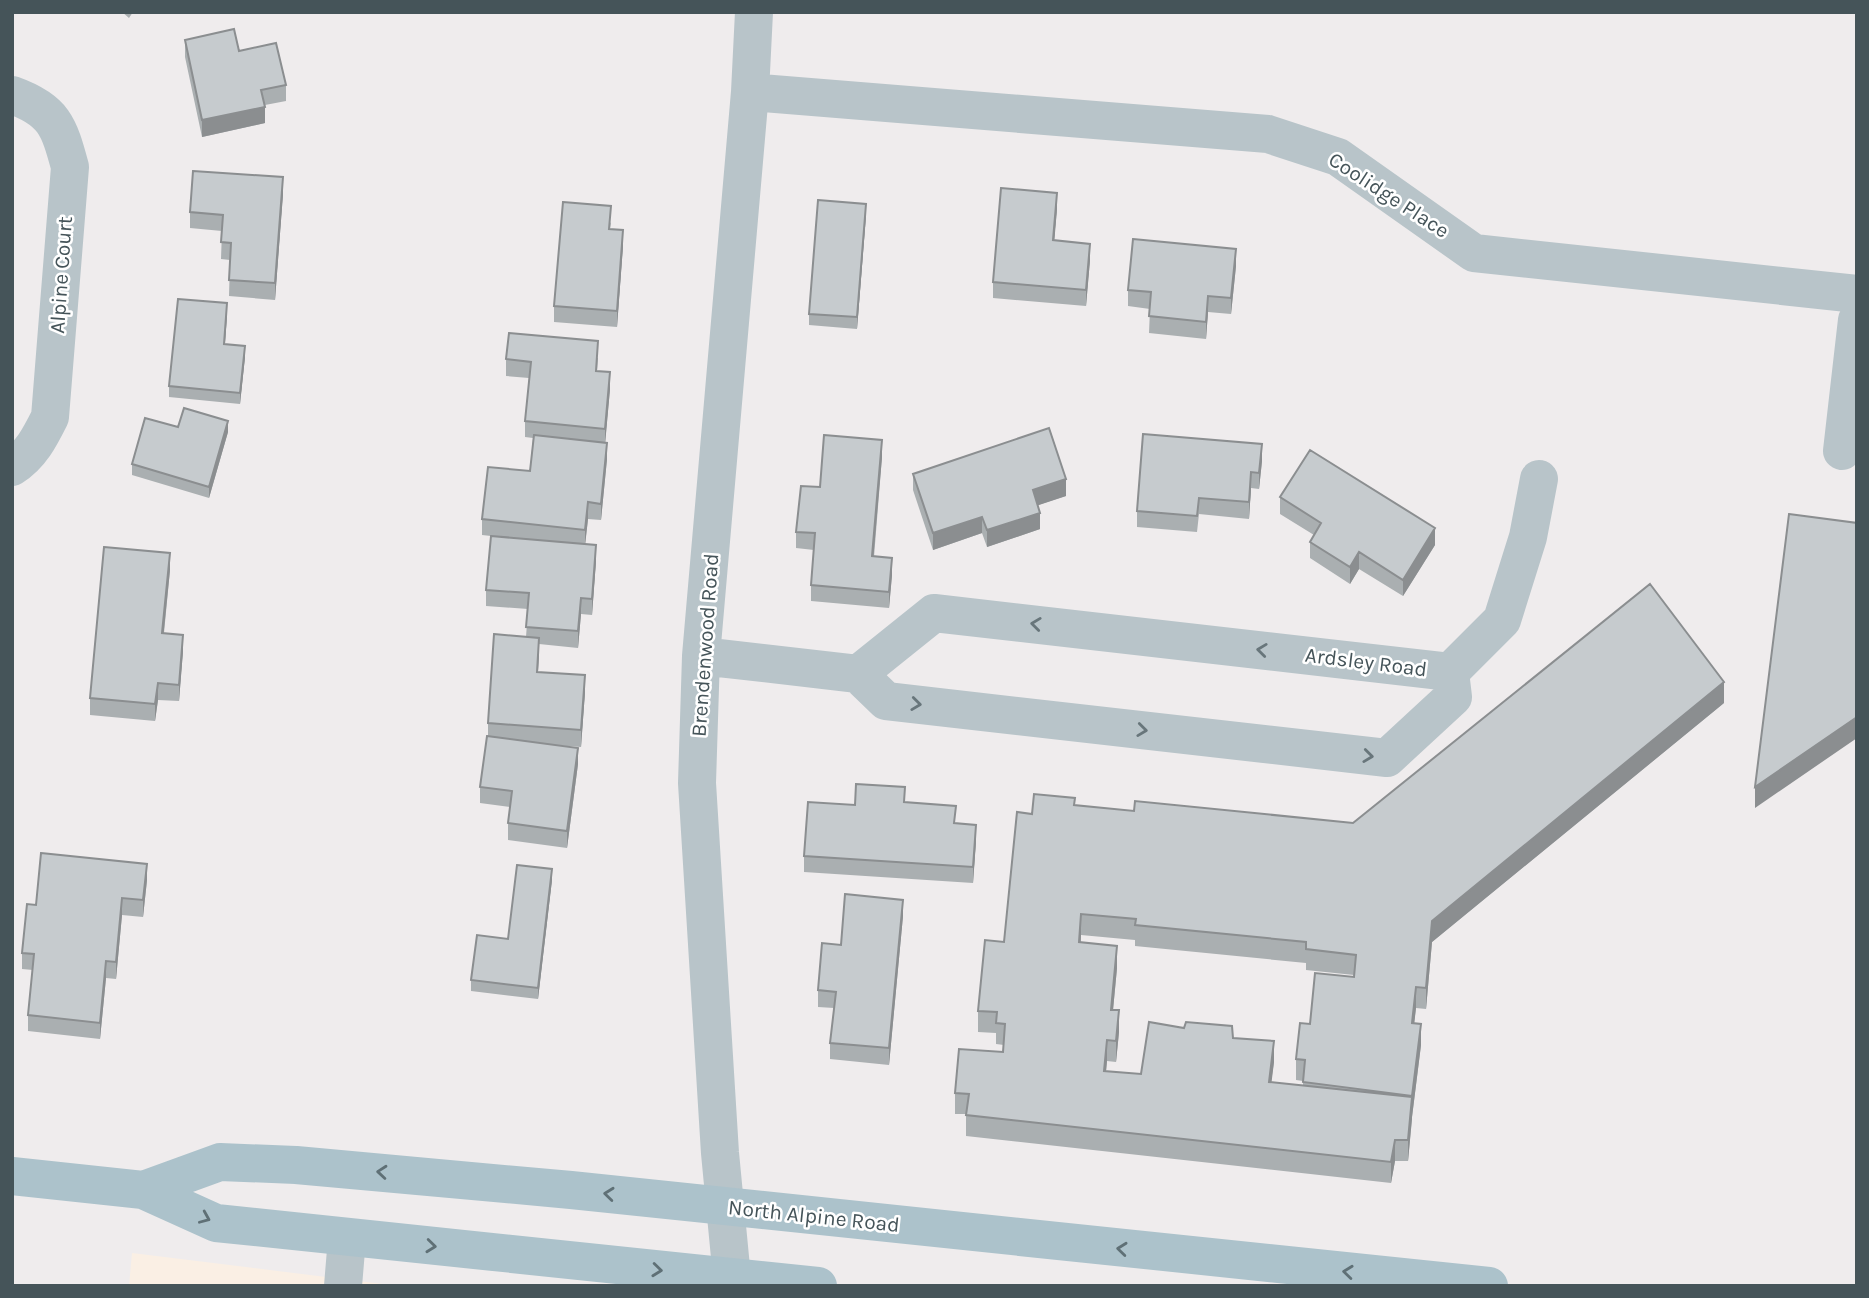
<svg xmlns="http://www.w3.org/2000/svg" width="1869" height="1298" font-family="Karla,sans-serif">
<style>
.commercial{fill:#faefe4}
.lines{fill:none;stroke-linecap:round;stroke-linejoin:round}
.minor{stroke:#b8c4c9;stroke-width:38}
.major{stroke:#acc2cb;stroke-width:38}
.wall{fill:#aaafb1;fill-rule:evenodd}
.shaded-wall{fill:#8b8e90}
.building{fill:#c6cbce;stroke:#8b8e90;stroke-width:2}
.oneway{stroke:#68767b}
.oneway2{stroke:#5f7076}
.labels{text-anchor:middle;stroke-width:5;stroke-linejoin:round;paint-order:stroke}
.street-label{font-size:21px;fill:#455459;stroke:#fff}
</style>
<rect width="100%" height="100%" fill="#efeced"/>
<path class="commercial" d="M 132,1253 L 399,1286 L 129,1286 Z"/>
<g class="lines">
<path class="minor" d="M 750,92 L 1268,134 L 1338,157 L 1474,253 L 1857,294
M 12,95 C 54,110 59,126 70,167 L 50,417 C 40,437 31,455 12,467
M 1842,451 L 1857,320
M 701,656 L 858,674 L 886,701 L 1387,758 L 1453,697 L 1450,672 L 934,613 L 858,674
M 1450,672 L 1502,620 L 1528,537 L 1539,479
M 343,1286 L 347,1238
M 730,1286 L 732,1278 L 720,1153 L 697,783 L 701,656 L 750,92 L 754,12"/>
<path class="major" d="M 12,1176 L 143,1190 L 216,1223 L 818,1286
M 143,1190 L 220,1162 L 296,1165 L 571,1190 L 1489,1286"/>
</g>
<path class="wall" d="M 122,12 L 133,12 L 129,18 Z
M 185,40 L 239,51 L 286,85 L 286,101 L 265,105 L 265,123 L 202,137 L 185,57 Z
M 283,194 L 275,300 L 229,296 L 230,260 L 221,259 L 222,231 L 190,228 L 190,212 Z
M 1057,209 L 1054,240 L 1090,260 L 1086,306 L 993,298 L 993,282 Z
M 866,215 L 857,329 L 809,325 L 809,314 Z
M 611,222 L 610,229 L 623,246 L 617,327 L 554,322 L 554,306 Z
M 1236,266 L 1231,314 L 1208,312 L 1206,339 L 1149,333 L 1150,309 L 1128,306 L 1128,290 Z
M 227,315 L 225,344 L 245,357 L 240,404 L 169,397 L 169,386 Z
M 598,358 L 597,371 L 610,389 L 605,443 L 607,459 L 601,520 L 588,519 L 585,544 L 596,561 L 592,615 L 581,614 L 578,648 L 539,644 L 538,672 L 585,692 L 581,747 L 552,745 L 578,764 L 567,848 L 508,840 L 508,823 L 510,807 L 480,803 L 480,787 L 488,736 L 488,723 L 526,637 L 528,609 L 486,606 L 486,590 L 491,536 L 482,535 L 482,519 L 530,471 L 533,438 L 525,437 L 525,421 L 529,378 L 506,376 L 506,359 Z
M 178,427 L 228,432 L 209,498 L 132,475 L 132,464 Z
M 882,457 L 874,557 L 892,575 L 889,608 L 811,601 L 811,585 L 814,550 L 796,548 L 796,532 L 820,487 Z
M 1262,461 L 1259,489 L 1251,488 L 1249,519 L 1199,514 L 1197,532 L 1137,527 L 1137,511 Z
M 913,474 L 1066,496 L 1038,505 L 1040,529 L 987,547 L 982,533 L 933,550 L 913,490 Z
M 1280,497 L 1435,545 L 1403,596 L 1359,569 L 1350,584 L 1310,558 L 1310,542 L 1314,535 L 1280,514 Z
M 170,570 L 164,633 L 183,651 L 179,701 L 158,700 L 155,721 L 90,715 L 90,698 Z
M 1724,703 L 1432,942 L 1426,1009 L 1416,1008 L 1414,1023 L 1421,1045 L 1412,1117 L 1408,1161 L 1395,1161 L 1391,1183 L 966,1136 L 966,1114 L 955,1114 L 955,1093 L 1003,1052 L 1004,1045 L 996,1044 L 996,1033 L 978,1032 L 978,1011 L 1004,942 L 1032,814 L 1075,805 L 1134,811 L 1353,823 ZM 1081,935 L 1135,940 L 1135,946 L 1306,963 L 1306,970 L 1354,975 L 1354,977 L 1310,1024 L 1296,1059 L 1296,1080 L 1303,1081 L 1303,1086 L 1271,1082 L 1274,1062 L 1233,1038 L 1141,1074 L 1106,1071 L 1107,1061 L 1116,1062 L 1119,1032 L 1113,1010 L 1117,968 L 1081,943 Z
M 905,802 L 956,824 L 976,841 L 973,883 L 804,872 L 804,856 L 855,805 Z
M 147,880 L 143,917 L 122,915 L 116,979 L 106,978 L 100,1039 L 28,1031 L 28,1015 L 33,970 L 22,969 L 22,953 L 36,905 Z
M 552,880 L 538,999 L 471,991 L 471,980 L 508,939 Z
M 903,916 L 889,1065 L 830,1059 L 830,1043 L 834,1008 L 818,1007 L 818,990 L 841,945 Z"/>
<path class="shaded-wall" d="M 265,107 L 265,123 L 202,137 L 202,120 Z
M 283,177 L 283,194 L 275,300 L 275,283 Z
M 1057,193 L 1057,209 L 1053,257 L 1053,240 Z
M 866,204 L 866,215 L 857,329 L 857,317 Z
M 623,230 L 623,246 L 617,327 L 617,311 Z
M 1090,244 L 1090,260 L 1086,306 L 1086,290 Z
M 1236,249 L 1236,266 L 1231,314 L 1231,298 Z
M 1208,296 L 1208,312 L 1206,339 L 1206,322 Z
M 227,303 L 227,315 L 224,355 L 224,344 Z
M 245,346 L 245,357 L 240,404 L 240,393 Z
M 610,372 L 610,389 L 605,445 L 605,429 Z
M 228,421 L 228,432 L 209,498 L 209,487 Z
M 882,440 L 882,457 L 872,573 L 872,556 Z
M 607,443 L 607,459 L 601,520 L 601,504 Z
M 1262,444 L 1262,461 L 1259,489 L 1259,473 Z
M 1251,472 L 1251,488 L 1249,519 L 1249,502 Z
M 1066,479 L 1066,496 L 1033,507 L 1033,490 Z
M 588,502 L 588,519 L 585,546 L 585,530 Z
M 1040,513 L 1040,529 L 987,547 L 987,530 Z
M 982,517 L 982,533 L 933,550 L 933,533 Z
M 1435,528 L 1435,545 L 1403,596 L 1403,580 Z
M 596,545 L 596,561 L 592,615 L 592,599 Z
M 1359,552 L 1359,569 L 1350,584 L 1350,567 Z
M 170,553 L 170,570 L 162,649 L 162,633 Z
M 892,558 L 892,575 L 889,608 L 889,592 Z
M 581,598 L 581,614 L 578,648 L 578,631 Z
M 183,635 L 183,651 L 179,701 L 179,685 Z
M 539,638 L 539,654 L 537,688 L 537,672 Z
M 585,675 L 585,692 L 581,747 L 581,730 Z
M 1724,682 L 1724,703 L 1432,942 L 1426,1009 L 1426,988 L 1432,921 Z
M 158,683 L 158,700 L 155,721 L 155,704 Z
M 1857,717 L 1857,738 L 1755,808 L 1755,787 Z
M 578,748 L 578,764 L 567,848 L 567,831 Z
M 976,825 L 976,841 L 973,883 L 973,867 Z
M 147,864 L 147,880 L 143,917 L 143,900 Z
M 552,869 L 552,880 L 538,999 L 538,988 Z
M 122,898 L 122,915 L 116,979 L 116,962 Z
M 903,900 L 903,916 L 889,1065 L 889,1048 Z
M 1081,914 L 1081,935 L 1079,963 L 1079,942 Z
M 1117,946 L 1117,968 L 1111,1031 L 1111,1010 Z
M 106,961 L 106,978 L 100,1039 L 100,1023 Z
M 1416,987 L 1416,1008 L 1412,1044 L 1412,1023 Z
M 1119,1010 L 1119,1032 L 1116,1062 L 1116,1041 Z
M 1421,1024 L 1421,1045 L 1412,1117 L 1412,1096 Z
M 1107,1040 L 1107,1061 L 1104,1092 L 1104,1071 Z
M 1274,1041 L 1274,1062 L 1269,1103 L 1269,1082 Z
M 1412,1097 L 1412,1119 L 1408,1161 L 1408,1140 Z
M 1395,1140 L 1395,1161 L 1391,1183 L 1391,1162 Z"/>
<path class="building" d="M 234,29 L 239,51 L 276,43 L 286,85 L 261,90 L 265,107 L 202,120 L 185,40 Z
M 193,171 L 283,177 L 275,283 L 229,280 L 231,243 L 221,242 L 223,215 L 190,212 Z
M 1001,188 L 1057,193 L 1053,240 L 1090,244 L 1086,290 L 993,282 Z
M 818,200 L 866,204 L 857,317 L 809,314 Z
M 563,202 L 611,206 L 609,229 L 623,230 L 617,311 L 554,306 Z
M 1133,239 L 1236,249 L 1231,298 L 1208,296 L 1206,322 L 1149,316 L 1151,292 L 1128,290 Z
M 178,299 L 227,303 L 224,344 L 245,346 L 240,393 L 169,386 Z
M 509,333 L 598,341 L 596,371 L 610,372 L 605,429 L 525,421 L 531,362 L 506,359 Z
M 184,408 L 228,421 L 209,487 L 132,464 L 145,418 L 178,427 Z
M 1049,428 L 1066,479 L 1033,490 L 1040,513 L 987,530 L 982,517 L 933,533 L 913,474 Z
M 1143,434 L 1262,444 L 1259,473 L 1251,472 L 1249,502 L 1199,498 L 1197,516 L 1137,511 Z
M 534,435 L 607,443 L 601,504 L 588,502 L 585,530 L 482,519 L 488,467 L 530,471 Z
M 824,435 L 882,440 L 872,556 L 892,558 L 889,592 L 811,585 L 815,533 L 796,532 L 801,486 L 820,487 Z
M 1310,450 L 1435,528 L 1403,580 L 1359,552 L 1350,567 L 1310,542 L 1321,523 L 1280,497 Z
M 1789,514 L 1857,523 L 1857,717 L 1755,787 Z
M 491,536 L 596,545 L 592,599 L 581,598 L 578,631 L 526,627 L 529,593 L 486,590 Z
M 104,547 L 170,553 L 162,633 L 183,635 L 179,685 L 158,683 L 155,704 L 90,698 Z
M 1650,584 L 1724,682 L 1432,921 L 1426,988 L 1416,987 L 1412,1023 L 1421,1024 L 1412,1096 L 1303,1082 L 1305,1060 L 1296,1059 L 1300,1023 L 1310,1024 L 1315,973 L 1354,977 L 1356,955 L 1306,949 L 1306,942 L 1135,925 L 1136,919 L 1081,914 L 1079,942 L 1117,946 L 1111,1010 L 1119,1010 L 1116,1041 L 1107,1040 L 1104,1071 L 1141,1074 L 1149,1022 L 1184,1028 L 1186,1022 L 1232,1026 L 1233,1038 L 1274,1041 L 1269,1082 L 1412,1097 L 1408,1140 L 1395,1140 L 1391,1162 L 966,1115 L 969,1094 L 955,1093 L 959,1049 L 1003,1052 L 1005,1024 L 996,1023 L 997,1012 L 978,1011 L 985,940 L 1004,942 L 1017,812 L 1032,814 L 1034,794 L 1075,798 L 1074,805 L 1134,811 L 1135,801 L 1353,823 Z
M 494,634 L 539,638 L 537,672 L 585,675 L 581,730 L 488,723 Z
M 487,736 L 578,748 L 567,831 L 508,823 L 512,791 L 480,787 Z
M 856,784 L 905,787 L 904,802 L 956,806 L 954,823 L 976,825 L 973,867 L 804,856 L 808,802 L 855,805 Z
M 41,853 L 147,864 L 143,900 L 122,898 L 116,962 L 106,961 L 100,1023 L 28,1015 L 34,954 L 22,953 L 27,904 L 36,905 Z
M 517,865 L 552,869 L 538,988 L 471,980 L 477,935 L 508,939 Z
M 845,894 L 903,900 L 889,1048 L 830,1043 L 836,992 L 818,990 L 822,943 L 841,945 Z"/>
<defs><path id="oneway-chevron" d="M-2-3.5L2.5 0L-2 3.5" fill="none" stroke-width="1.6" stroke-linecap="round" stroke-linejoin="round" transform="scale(1.75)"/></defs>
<g class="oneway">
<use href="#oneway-chevron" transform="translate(1036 624) rotate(-173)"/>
<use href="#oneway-chevron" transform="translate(1262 650) rotate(-173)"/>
<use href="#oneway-chevron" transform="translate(916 704) rotate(7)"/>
<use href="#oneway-chevron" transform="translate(1142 730) rotate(7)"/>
<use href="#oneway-chevron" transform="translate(1368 756) rotate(7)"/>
</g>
<g class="oneway2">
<use href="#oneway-chevron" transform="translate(382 1172) rotate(-175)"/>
<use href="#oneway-chevron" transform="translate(609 1194) rotate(-174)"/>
<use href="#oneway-chevron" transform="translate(205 1218) rotate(23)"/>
<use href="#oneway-chevron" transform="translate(431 1246) rotate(6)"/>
<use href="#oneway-chevron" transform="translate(1122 1249) rotate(-174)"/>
<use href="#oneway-chevron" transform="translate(657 1270) rotate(6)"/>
<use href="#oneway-chevron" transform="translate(1348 1272) rotate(-174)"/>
</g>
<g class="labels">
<g class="street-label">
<text transform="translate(1389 195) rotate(33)" y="7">Coolidge Place</text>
<text transform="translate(61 275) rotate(-86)" y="7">Alpine Court</text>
<text transform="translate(705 645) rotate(-86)" y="7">Brendenwood Road</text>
<text transform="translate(1366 662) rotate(7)" y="7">Ardsley Road</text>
<text transform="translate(814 1216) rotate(6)" y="7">North Alpine Road</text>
</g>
</g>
<rect width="1869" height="1298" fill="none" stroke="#455459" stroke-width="28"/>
</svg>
